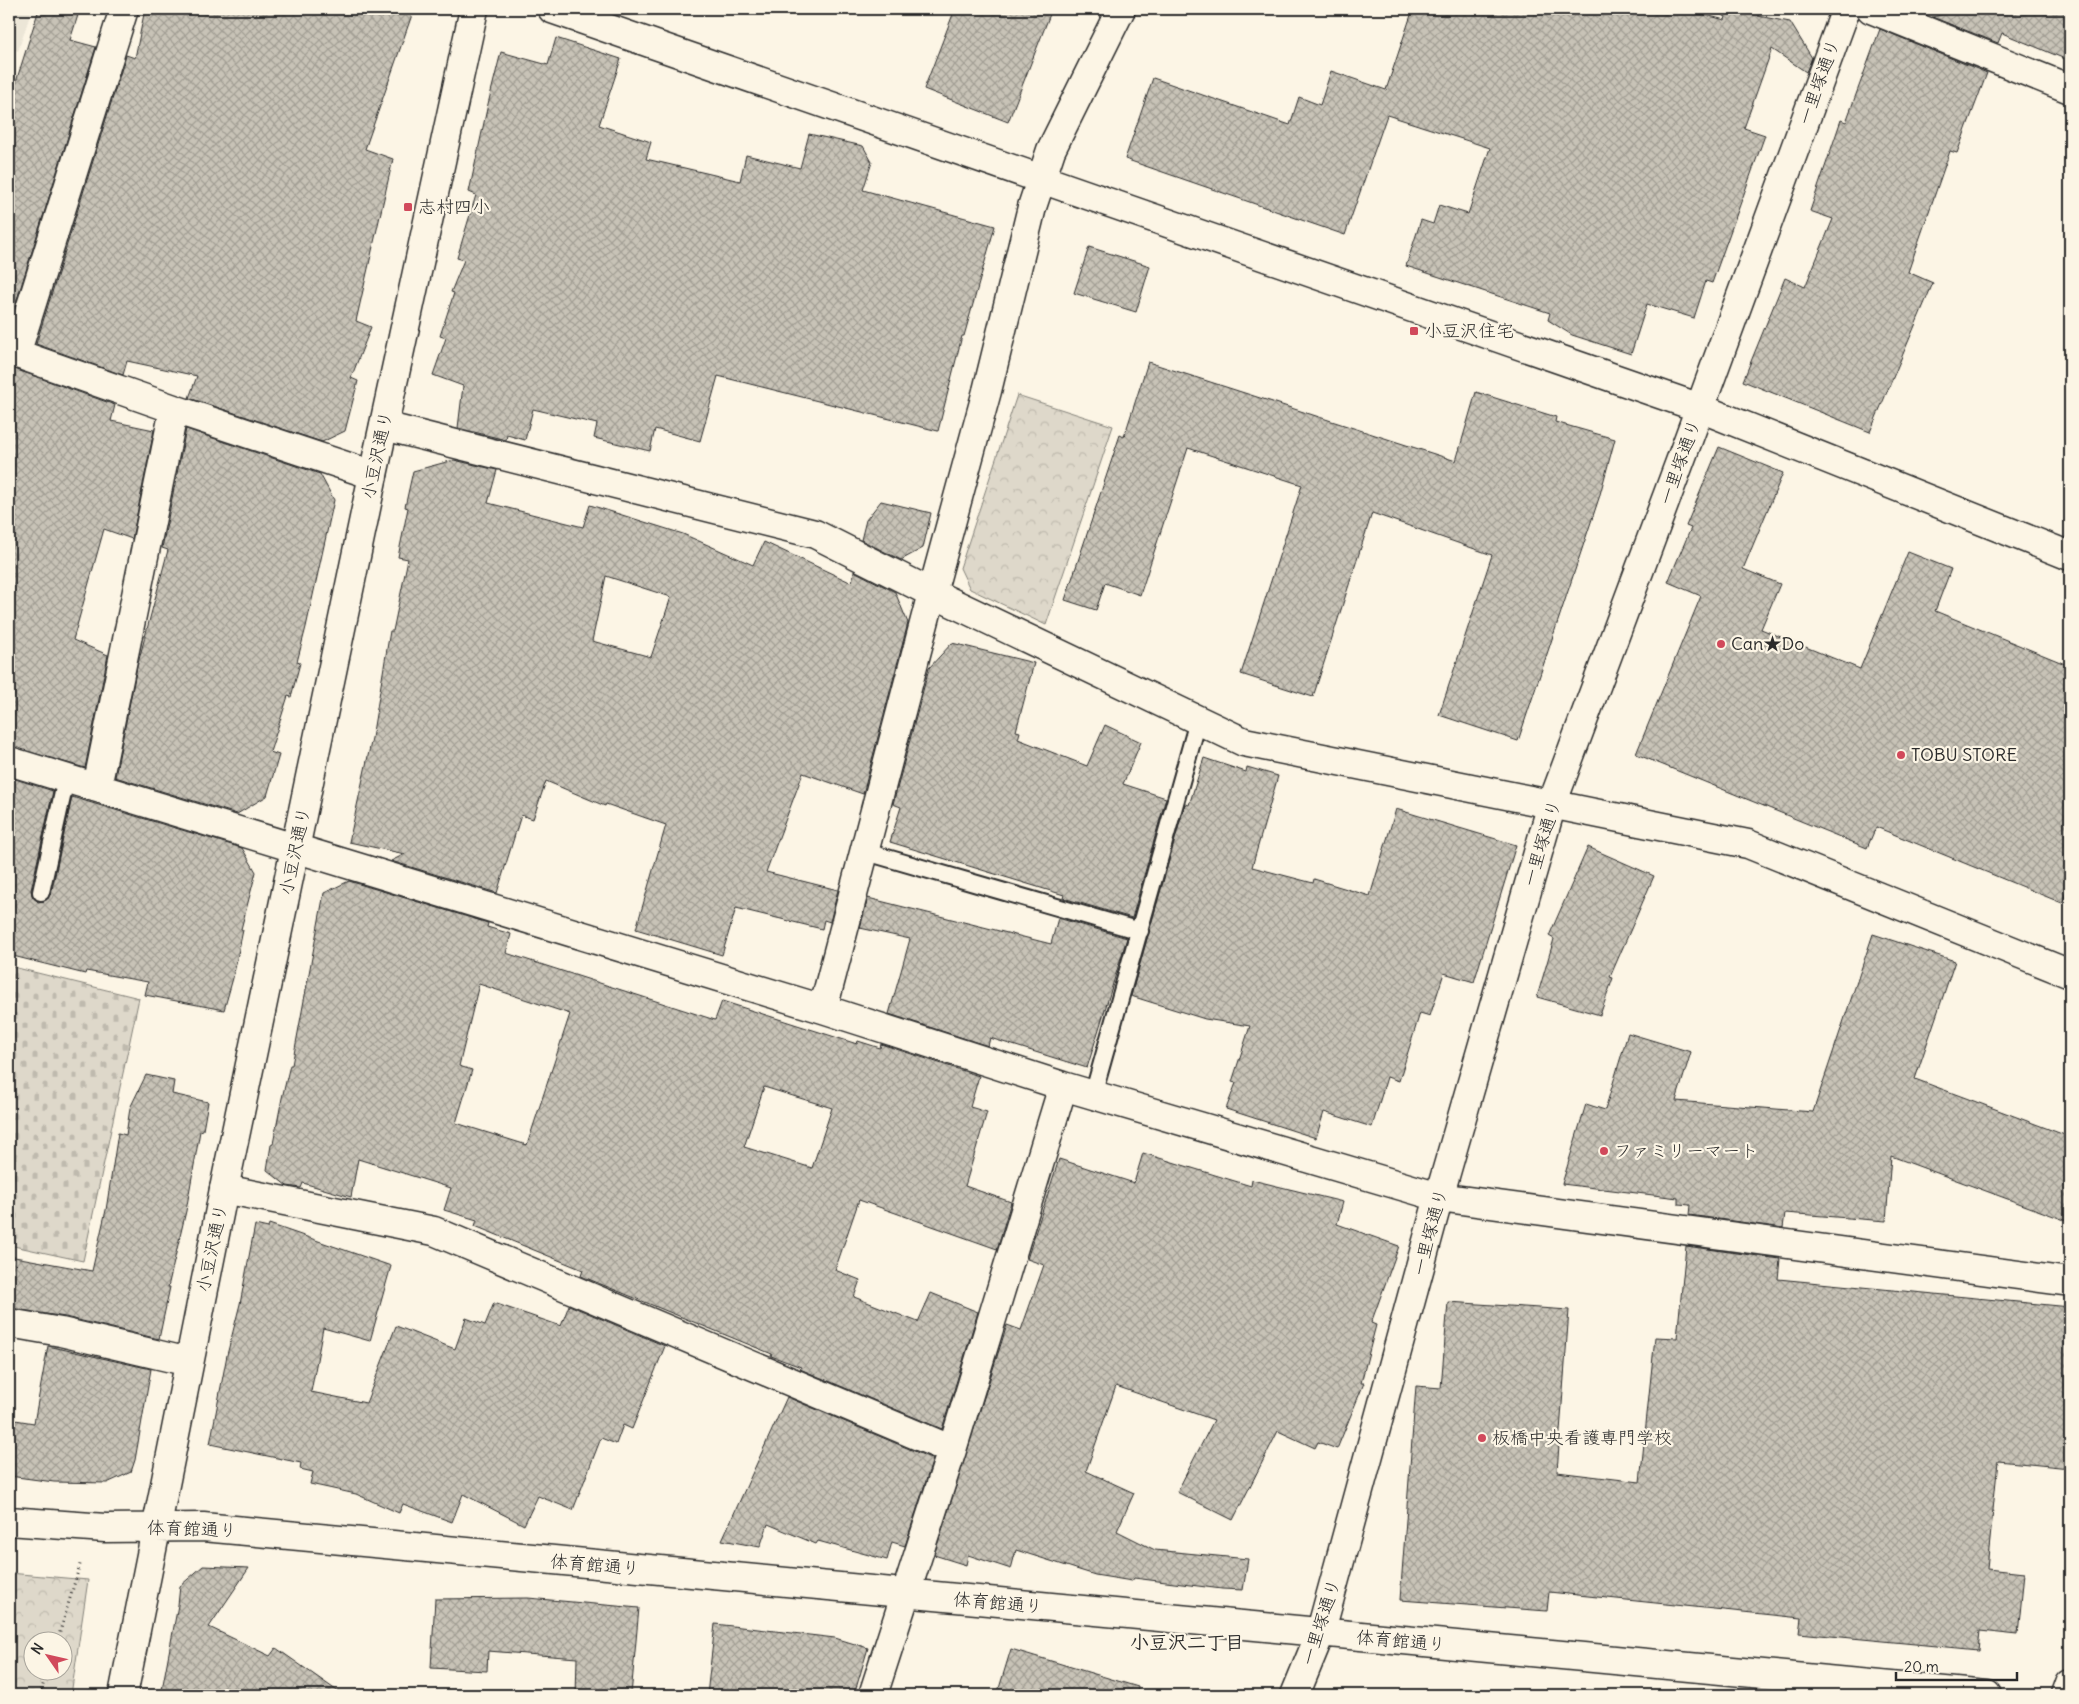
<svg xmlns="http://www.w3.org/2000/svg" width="2079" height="1704" font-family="Delius,'Klee One',sans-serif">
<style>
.built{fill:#ece6d7}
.cemetery{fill:url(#cemetery-stones);stroke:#84827a}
.park{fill:url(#park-crowns);stroke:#84827a;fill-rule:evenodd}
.building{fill:url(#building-cross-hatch);stroke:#2b2b2b;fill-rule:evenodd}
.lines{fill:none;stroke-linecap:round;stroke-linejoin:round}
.lane-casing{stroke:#2b2b2b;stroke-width:20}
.street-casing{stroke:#2b2b2b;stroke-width:31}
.secondary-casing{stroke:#2b2b2b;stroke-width:31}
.path{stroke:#2b2b2b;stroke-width:3;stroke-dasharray:1 4;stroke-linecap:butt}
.lane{stroke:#fcf5e5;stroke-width:16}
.street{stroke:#fcf5e5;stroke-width:28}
.secondary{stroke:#fcf5e5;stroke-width:28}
.poi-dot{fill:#d1495b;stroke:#fcf5e5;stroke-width:2}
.labels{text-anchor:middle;stroke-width:4.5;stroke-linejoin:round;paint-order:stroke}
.street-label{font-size:18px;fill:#2b2b2b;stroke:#fcf5e5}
.poi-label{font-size:18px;fill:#2b2b2b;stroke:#fcf5e5;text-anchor:start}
.neighbourhood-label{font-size:19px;font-weight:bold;fill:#2b2b2b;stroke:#fcf5e5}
</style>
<defs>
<pattern id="cemetery-stones" width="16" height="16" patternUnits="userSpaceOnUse" patternTransform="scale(1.25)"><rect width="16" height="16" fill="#ded8ca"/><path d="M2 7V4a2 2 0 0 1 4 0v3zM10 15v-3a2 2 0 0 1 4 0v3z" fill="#bfbaae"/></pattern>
<pattern id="park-crowns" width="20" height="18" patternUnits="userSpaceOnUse" patternTransform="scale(1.25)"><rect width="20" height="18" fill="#ded8ca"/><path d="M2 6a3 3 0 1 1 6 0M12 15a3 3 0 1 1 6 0" fill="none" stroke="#bfbaae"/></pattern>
<pattern id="building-cross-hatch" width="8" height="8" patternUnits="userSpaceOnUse" patternTransform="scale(1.25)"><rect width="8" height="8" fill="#c8c3b7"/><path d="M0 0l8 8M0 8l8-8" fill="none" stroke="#a39f95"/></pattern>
</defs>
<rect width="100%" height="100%" fill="#fcf5e5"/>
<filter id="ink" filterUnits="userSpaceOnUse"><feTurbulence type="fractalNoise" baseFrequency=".02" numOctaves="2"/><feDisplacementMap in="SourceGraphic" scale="10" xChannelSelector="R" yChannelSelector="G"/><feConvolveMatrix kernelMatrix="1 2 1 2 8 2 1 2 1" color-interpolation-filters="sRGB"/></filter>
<g filter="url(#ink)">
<path class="built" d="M 9,9 L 32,9 L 18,51 L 9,47 Z"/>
<path class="cemetery" d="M 9,966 L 139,998 L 83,1261 L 9,1245 Z"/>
<path class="park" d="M 1017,395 L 1113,426 L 1046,625 L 970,589 L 960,568 Z
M 9,1573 L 88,1580 L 71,1695 L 9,1695 ZM 32,1642 L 62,1642 L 62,1672 L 32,1672 Z"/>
<path class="building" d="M 39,9 L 80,9 L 70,40 L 96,47 L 9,325 L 9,104 Z
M 145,9 L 414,9 L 365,149 L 393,159 L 356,321 L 371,327 L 351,378 L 358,381 L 345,431 L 322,442 L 189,398 L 197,376 L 127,361 L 123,375 L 36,344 L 126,55 L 135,58 Z
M 955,9 L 1052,9 L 1008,122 L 924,89 Z
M 1413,9 L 1610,9 L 1609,11 L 1667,14 L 1673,9 L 1683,9 L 1725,20 L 1726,17 L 1713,9 L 1728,11 L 1729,9 L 1761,9 L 1758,16 L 1790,22 L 1812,58 L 1806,72 L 1772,49 L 1744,128 L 1765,135 L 1712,283 L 1706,281 L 1694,318 L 1647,304 L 1631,354 L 1572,335 L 1548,320 L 1550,313 L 1406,266 L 1421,220 L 1433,224 L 1439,205 L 1468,214 L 1490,148 L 1387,115 L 1345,235 L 1125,159 L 1153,78 L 1290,125 L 1299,97 L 1320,105 L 1331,71 L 1386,90 Z
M 1946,9 L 2070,9 L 2070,61 L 2002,33 L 1998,43 L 1932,17 L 1953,12 Z
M 1880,29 L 1987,73 L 1957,153 L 1950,151 L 1908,272 L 1933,283 L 1870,432 L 1743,381 L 1785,278 L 1805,287 L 1833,219 L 1810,211 L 1841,120 L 1846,122 Z
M 556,38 L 621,59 L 599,125 L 651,142 L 646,159 L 740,181 L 746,155 L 800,168 L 809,134 L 863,146 L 872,162 L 863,190 L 995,226 L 964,336 L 962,336 L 938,431 L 718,376 L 700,441 L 655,429 L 650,451 L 594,438 L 597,424 L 533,409 L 525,440 L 507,435 L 506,440 L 458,428 L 463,386 L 433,375 L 446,338 L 440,336 L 454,293 L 451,292 L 464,260 L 457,258 L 476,195 L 469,192 L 488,104 L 501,52 L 548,65 Z
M 1089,247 L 1150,266 L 1136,312 L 1074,293 Z
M 1148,362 L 1456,461 L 1476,392 L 1556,417 L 1555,422 L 1615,439 L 1599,498 L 1518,741 L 1439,715 L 1492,555 L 1372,513 L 1313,697 L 1241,674 L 1302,485 L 1188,448 L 1140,595 L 1105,583 L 1096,610 L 1065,600 L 1120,435 L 1124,437 Z
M 9,367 L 115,405 L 111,421 L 154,430 L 132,539 L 104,529 L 73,640 L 108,655 L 85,768 L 9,746 Z
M 186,429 L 320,474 L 334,500 L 306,627 L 297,662 L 300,663 L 291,697 L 288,696 L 270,752 L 279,755 L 267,796 L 237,814 L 115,777 L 137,667 L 168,550 L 162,548 Z
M 1719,447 L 1783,473 L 1743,569 L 1780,584 L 1761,629 L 1860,669 L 1908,552 L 1951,569 L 1935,611 L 2070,666 L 2070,883 L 2062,903 L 1876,827 L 1867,848 L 1636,754 L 1701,596 L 1668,582 L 1691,528 L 1686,526 Z
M 454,460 L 497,470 L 488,503 L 583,527 L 590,505 L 683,534 L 753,565 L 764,542 L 852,583 L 854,571 L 895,592 L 908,623 L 863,794 L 803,773 L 766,872 L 838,890 L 830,922 L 824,920 L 822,929 L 736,908 L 722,955 L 636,929 L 666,825 L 606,804 L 605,806 L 546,781 L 533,819 L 521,815 L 497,893 L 391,861 L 405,854 L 349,842 L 372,738 L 390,631 L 393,631 L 408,559 L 398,557 L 408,508 L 405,507 L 413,471 ZM 606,576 L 671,597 L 651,657 L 592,641 Z
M 881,501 L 931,513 L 923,548 L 901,560 L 861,540 L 866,520 Z
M 952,643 L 1034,663 L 1016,731 L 1020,732 L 1018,739 L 1087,766 L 1105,725 L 1141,742 L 1123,784 L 1166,798 L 1132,918 L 1063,898 L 1064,895 L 890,842 L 901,807 L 893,804 L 929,668 Z
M 1204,758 L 1246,772 L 1247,767 L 1278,776 L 1252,867 L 1313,883 L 1314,879 L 1370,896 L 1396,809 L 1516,845 L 1474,982 L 1444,973 L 1430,1016 L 1420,1013 L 1399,1081 L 1387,1077 L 1372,1127 L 1324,1112 L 1316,1138 L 1226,1109 L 1236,1083 L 1232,1082 L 1250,1026 L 1205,1019 L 1131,996 L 1185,804 L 1189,805 Z
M 9,777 L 53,791 L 31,890 L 32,895 L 38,902 L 44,901 L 51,894 L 72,797 L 242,848 L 256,872 L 241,929 L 243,930 L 233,978 L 224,1010 L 145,995 L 148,982 L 86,971 L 85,974 L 9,955 Z
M 1588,847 L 1654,876 L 1610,977 L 1613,978 L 1600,1015 L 1537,997 L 1554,939 L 1549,936 Z
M 349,881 L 488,923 L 487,927 L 511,934 L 506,953 L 715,1020 L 722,1001 L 857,1044 L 858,1041 L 880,1048 L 881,1044 L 979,1076 L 970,1107 L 987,1112 L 965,1186 L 1011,1202 L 997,1249 L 859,1200 L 835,1270 L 860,1280 L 854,1297 L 918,1322 L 931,1293 L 978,1312 L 942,1429 L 800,1369 L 801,1367 L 771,1356 L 772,1354 L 581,1276 L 583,1270 L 475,1226 L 477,1220 L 444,1210 L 451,1188 L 358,1159 L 351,1197 L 303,1183 L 301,1188 L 287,1186 L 267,1170 L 271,1145 L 273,1144 L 282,1098 L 290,1065 L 292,1065 L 324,893 ZM 479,984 L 570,1014 L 527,1145 L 456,1123 L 472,1070 L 459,1066 ZM 764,1087 L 832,1108 L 812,1168 L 744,1147 Z
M 868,898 L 1051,944 L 1058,918 L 1127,938 L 1087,1068 L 990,1038 L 988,1046 L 889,1014 L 910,939 L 860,928 Z
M 1873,934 L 1955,961 L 1915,1079 L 2070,1137 L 2070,1222 L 1891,1156 L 1886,1221 L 1785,1213 L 1783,1228 L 1689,1215 L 1690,1205 L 1678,1204 L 1678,1198 L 1562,1184 L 1586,1104 L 1605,1110 L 1628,1033 L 1691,1052 L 1676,1101 L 1813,1112 Z
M 146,1075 L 174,1081 L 172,1094 L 208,1102 L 203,1130 L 200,1131 L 186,1211 L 168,1287 L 170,1287 L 159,1339 L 65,1317 L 9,1308 L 9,1256 L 92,1271 L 106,1210 L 118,1133 L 126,1135 L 130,1108 Z
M 1143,1153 L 1251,1186 L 1252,1180 L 1343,1202 L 1337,1224 L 1399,1246 L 1371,1323 L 1376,1325 L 1361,1383 L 1364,1383 L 1337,1449 L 1318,1442 L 1315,1448 L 1278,1431 L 1233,1520 L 1177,1492 L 1214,1420 L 1116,1386 L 1086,1471 L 1134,1493 L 1117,1531 L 1155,1550 L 1248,1559 L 1243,1590 L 1222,1589 L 1134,1578 L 1132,1581 L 1095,1575 L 1016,1550 L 1011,1569 L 968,1555 L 966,1565 L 934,1555 L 1007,1325 L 1021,1330 L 1044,1265 L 1027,1259 L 1059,1159 L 1134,1183 Z
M 269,1224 L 391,1266 L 370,1341 L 323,1328 L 311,1392 L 366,1403 L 396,1326 L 455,1349 L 466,1318 L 485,1325 L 494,1303 L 561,1326 L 569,1305 L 665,1346 L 632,1429 L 623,1425 L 616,1444 L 601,1438 L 573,1510 L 538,1496 L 524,1525 L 463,1494 L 452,1522 L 403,1504 L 399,1513 L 356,1494 L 310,1484 L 313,1472 L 300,1469 L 301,1463 L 210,1444 L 227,1355 L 240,1304 L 255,1225 L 268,1228 Z
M 1686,1246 L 1780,1259 L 1778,1279 L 2070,1307 L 2070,1468 L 1998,1461 L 1987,1569 L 2024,1573 L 2018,1635 L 1980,1631 L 1978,1650 L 1799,1633 L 1801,1618 L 1549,1592 L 1547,1611 L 1400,1600 L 1416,1386 L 1441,1388 L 1448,1302 L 1569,1310 L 1557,1472 L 1640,1482 L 1655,1337 L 1677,1338 Z
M 48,1346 L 151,1369 L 135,1460 L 131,1472 L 107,1483 L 54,1482 L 9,1476 L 9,1419 L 34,1423 Z
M 787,1397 L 933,1459 L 905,1546 L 892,1542 L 887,1560 L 818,1541 L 816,1544 L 768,1524 L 760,1547 L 722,1540 Z
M 203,1566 L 249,1568 L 209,1627 L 270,1656 L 276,1648 L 343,1695 L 161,1695 L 178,1605 L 180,1586 Z
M 528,1598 L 639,1608 L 631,1695 L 576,1695 L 577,1658 L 488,1651 L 487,1671 L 431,1668 L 435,1599 Z
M 715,1624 L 835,1638 L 868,1648 L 854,1695 L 707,1695 Z
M 1011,1649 L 1138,1687 L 1137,1695 L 997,1695 Z"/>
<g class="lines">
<defs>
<path id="lane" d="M 863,851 L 1140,931
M 41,892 L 66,779
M 1093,1095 L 1198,721"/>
<path id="street" d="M 1871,9 L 2070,89
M 9,351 L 174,409 L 373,475
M 16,354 L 124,9
M 384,426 L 815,534 L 932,593 L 1244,742 L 1748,844 L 2070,974
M 9,761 L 823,1009 L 1063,1086 L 1439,1197 L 2070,1282
M 97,787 L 174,409
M 823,1009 L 932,593 L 987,391 L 1032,207 L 1051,150 L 1121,9
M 224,1189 L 434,1231 L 952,1450
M 9,1323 L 61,1332 L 189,1362
M 873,1695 L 952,1450 L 1063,1086
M 2066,1695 L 2070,1684"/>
<path id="secondary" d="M 552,9 L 1700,408 L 2070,556
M 9,1521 L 105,1528 L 203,1527 L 1987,1695
M 123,1695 L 224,1189 L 373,475 L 474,9
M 1295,1695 L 1320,1634 L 1439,1197 L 1552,804 L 1687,443 L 1846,9"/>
</defs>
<use href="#lane" class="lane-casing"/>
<use href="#street" class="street-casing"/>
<use href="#secondary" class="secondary-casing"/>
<path class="path" d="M 57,1642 L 81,1561
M 40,1695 L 47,1672"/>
<use href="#lane" class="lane"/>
<use href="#street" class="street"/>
<use href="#secondary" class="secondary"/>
</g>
</g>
<g class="poi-dot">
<rect x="403" y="202" width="10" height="10" rx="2.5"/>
<rect x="1409" y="326" width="10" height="10" rx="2.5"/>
<circle cx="1721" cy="644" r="5"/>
<circle cx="1901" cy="755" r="5"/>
<circle cx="1604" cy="1151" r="5"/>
<circle cx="1482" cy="1438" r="5"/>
</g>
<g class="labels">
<g class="street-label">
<text transform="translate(1819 82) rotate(-70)" y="6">一里塚通り</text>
<text transform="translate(377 455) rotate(-78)" y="6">小豆沢通り</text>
<text transform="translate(1680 462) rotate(-70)" y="6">一里塚通り</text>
<text transform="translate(1542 843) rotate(-73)" y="6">一里塚通り</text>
<text transform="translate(295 851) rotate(-78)" y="6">小豆沢通り</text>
<text transform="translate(1430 1232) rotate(-75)" y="6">一里塚通り</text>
<text transform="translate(212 1248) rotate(-78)" y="6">小豆沢通り</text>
<text transform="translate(192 1529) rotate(2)" y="6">体育館通り</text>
<text transform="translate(595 1565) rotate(5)" y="6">体育館通り</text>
<text transform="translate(998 1603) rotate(5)" y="6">体育館通り</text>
<text transform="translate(1321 1622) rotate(-72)" y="6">一里塚通り</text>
<text transform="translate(1401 1641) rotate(5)" y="6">体育館通り</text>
</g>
<g class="poi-label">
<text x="418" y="213">志村四小</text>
<text x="1424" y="337">小豆沢住宅</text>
<text x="1731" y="650">Can★Do</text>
<text x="1911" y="761">TOBU STORE</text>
<text x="1614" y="1157">ファミリーマート</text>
<text x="1492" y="1444">板橋中央看護専門学校</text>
</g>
<g class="neighbourhood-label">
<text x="1187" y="1649">小豆沢二丁目</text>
</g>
</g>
<rect width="2079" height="1704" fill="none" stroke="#fcf5e5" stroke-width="30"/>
<rect x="15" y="15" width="2049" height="1674" fill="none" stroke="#2b2b2b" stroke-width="2" filter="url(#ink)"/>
<g transform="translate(48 1656) rotate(304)"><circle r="24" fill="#fcf5e5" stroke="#a8a49b"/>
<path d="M0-4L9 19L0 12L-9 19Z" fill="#d1495b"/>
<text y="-8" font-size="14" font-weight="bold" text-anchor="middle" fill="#2b2b2b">N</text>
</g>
<path d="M1896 1672v8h121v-8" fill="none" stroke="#2b2b2b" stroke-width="2.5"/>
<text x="1904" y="1672" font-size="15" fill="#2b2b2b" stroke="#fcf5e5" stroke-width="4" paint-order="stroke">20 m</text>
</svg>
